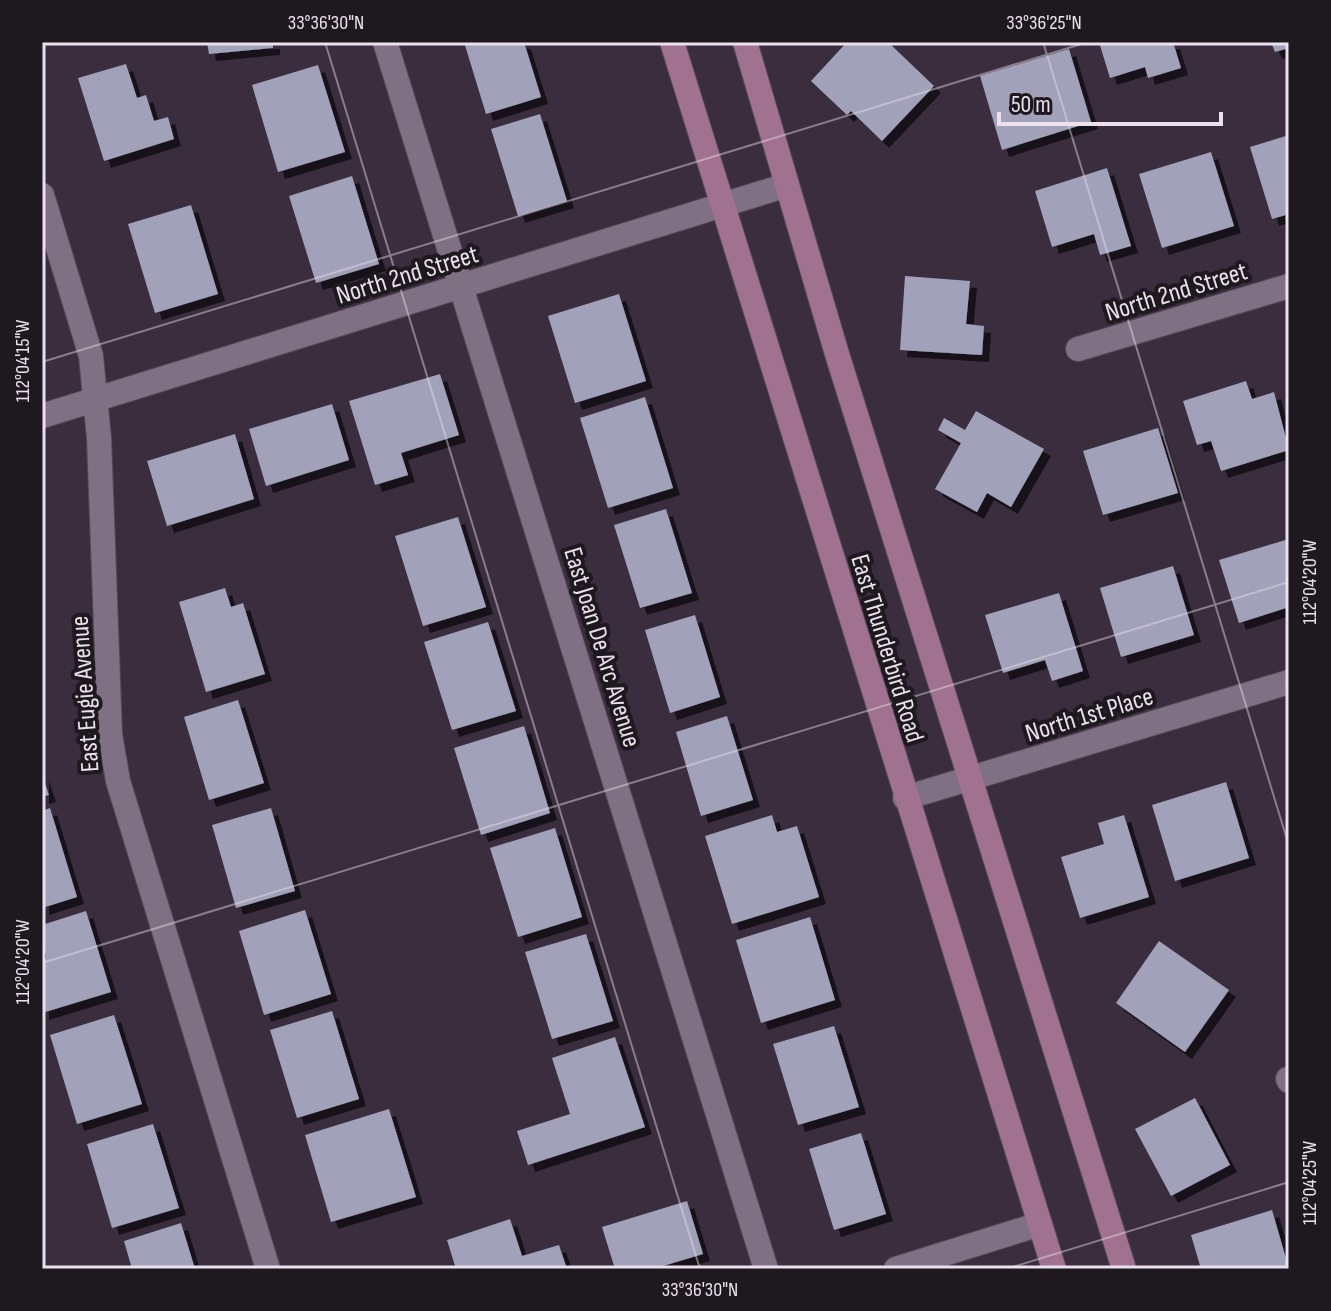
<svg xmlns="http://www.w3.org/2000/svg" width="1331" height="1311" font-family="'Sofia Sans Condensed',sans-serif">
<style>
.building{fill:#a1a1b9;filter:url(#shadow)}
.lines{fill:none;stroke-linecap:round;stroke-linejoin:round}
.street-casing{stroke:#554a58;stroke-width:26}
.secondary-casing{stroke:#554a58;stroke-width:26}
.street{stroke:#807083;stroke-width:24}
.secondary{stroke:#a0728f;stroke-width:24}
.ticks{fill:none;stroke:#eae1ec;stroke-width:2;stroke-opacity:0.45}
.labels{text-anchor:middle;stroke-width:8;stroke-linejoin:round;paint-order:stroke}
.street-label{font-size:26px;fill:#eae1ec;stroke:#1e181f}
.neatline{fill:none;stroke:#eae1ec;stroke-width:3}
.ticks-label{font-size:20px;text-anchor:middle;fill:#eae1ec}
</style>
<defs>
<filter id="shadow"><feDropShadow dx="7" dy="7" stdDeviation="0" flood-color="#0009"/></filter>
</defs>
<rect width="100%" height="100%" fill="#3a2d3e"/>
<path class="building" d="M 207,42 L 273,42 L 273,48 L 209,54 Z
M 464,42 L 524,42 L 541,97 L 486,114 Z
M 847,42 L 888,42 L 934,86 L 882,141 L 851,111 L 847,115 L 811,81 Z
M 1099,42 L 1173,42 L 1181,68 L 1148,78 L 1145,67 L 1110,78 Z
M 1271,42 L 1289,42 L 1289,48 L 1275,52 Z
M 1069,49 L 1091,122 L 1002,150 L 980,76 Z
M 126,64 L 137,98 L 146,95 L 154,121 L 168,117 L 174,139 L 104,161 L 78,78 Z
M 318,65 L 345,152 L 278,172 L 252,85 Z
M 540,114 L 567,201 L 518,216 L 491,129 Z
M 1289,135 L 1289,214 L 1272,219 L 1250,147 Z
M 1211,152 L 1234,226 L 1162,248 L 1139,174 Z
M 1107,168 L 1131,246 L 1100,255 L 1094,234 L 1052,247 L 1035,191 Z
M 352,176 L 379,264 L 316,283 L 289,196 Z
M 191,205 L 218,294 L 155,313 L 128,224 Z
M 905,276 L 970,281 L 966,324 L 984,326 L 982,355 L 900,350 Z
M 619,294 L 646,381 L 575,403 L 548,316 Z
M 440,374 L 459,435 L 401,453 L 408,475 L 375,485 L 349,401 Z
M 1246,381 L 1252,399 L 1274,392 L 1289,450 L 1221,471 L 1211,441 L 1197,445 L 1183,401 Z
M 645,397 L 673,488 L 608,508 L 580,418 Z
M 332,404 L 349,460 L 266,486 L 249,429 Z
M 976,411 L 1044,449 L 1011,507 L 987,493 L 977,512 L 935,489 L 961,443 L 938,430 L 944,418 L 965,430 Z
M 1158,428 L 1178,493 L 1103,515 L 1083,451 Z
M 235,434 L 254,499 L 167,526 L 147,461 Z
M 666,509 L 692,593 L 640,608 L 614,525 Z
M 458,517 L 486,607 L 423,626 L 395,536 Z
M 1289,539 L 1289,607 L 1239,623 L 1219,560 Z
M 1173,566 L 1194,635 L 1121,657 L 1100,588 Z
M 225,588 L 231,607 L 243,603 L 265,674 L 206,692 L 179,602 Z
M 1059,593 L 1083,671 L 1052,681 L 1045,660 L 1003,673 L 985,615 Z
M 695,615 L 720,697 L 670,713 L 645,630 Z
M 488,622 L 516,711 L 452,730 L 424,642 Z
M 238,700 L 264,783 L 209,800 L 184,717 Z
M 727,716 L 753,800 L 701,816 L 676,732 Z
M 524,726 L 550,813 L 481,835 L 454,748 Z
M 42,774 L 49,795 L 42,797 Z
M 1226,782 L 1249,858 L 1175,881 L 1152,805 Z
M 50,808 L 77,897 L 42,908 L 42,811 Z
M 271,808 L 295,891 L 236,908 L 212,825 Z
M 772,815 L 777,832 L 797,826 L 819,897 L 732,924 L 705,836 Z
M 1124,815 L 1149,897 L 1080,918 L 1061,857 L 1104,844 L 1098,823 Z
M 555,828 L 582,917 L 518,937 L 490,848 Z
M 305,910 L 331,994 L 264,1015 L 239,931 Z
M 86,911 L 111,992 L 42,1013 L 42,959 L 46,958 L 42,925 Z
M 810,917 L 835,1000 L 761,1023 L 736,940 Z
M 586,934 L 613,1021 L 552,1039 L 525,952 Z
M 1159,941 L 1229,990 L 1185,1052 L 1116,1003 Z
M 332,1011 L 359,1099 L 297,1118 L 270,1030 Z
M 114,1015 L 142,1104 L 77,1124 L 50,1035 Z
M 834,1026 L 859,1107 L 798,1125 L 773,1044 Z
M 615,1037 L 645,1127 L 528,1165 L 517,1131 L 570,1114 L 552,1058 Z
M 1195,1098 L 1230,1165 L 1171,1196 L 1135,1129 Z
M 389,1109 L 416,1197 L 331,1222 L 305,1135 Z
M 153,1124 L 179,1208 L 112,1228 L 87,1144 Z
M 861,1133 L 886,1214 L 834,1230 L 809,1149 Z
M 687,1201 L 703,1254 L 653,1269 L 615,1269 L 602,1227 Z
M 1272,1210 L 1289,1269 L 1201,1269 L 1191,1235 Z
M 510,1219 L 522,1256 L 559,1245 L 567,1269 L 456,1269 L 447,1240 Z
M 181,1223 L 195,1269 L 132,1269 L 124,1241 Z"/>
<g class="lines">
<defs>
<path id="street" d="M 385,42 L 766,1269
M 42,195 L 91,356 L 99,438 L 110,734 L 118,781 L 268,1269
M 1078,349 L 1289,286
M 42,416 L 787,185
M 905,798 L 1289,682
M 1288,1079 L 1289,1081
M 896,1269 L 1040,1224"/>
<path id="secondary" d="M 672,42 L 1054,1269
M 745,42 L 837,354 L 1124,1269"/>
</defs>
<use href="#street" class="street-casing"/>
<use href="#secondary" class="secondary-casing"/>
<use href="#street" class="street"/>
<use href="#secondary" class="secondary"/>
</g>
<path class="ticks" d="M 325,42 L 700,1269M 1043,42 L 1289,846M 42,362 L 1088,42M 42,963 L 1289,582M 1006,1269 L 1289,1182"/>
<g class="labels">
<g class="street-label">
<text transform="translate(407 274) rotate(-17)" y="9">North 2nd Street</text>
<text transform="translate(1176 291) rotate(-17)" y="9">North 2nd Street</text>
<text transform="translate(603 647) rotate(73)" y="9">East Joan De Arc Avenue</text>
<text transform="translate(888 648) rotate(73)" y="9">East Thunderbird Road</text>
<text transform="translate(84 694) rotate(-94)" y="9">East Eugie Avenue</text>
<text transform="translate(1089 714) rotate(-17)" y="9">North 1st Place</text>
</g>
</g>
<rect width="1331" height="1311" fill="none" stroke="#1e181f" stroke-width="88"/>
<path d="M999 112v12h222v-12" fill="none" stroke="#eae1ec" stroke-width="4"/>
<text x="1011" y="112" font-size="24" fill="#eae1ec" stroke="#1e181f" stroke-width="6" paint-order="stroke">50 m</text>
<rect x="44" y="44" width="1243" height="1223" class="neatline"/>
<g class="ticks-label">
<text x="326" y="29">33°36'30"N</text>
<text x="1044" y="29">33°36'25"N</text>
<text transform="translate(22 361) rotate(-90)" y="7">112°04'15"W</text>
<text transform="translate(1309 582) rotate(-90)" y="7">112°04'20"W</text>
<text transform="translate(22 962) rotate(-90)" y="7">112°04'20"W</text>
<text transform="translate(1309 1183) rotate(-90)" y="7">112°04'25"W</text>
<text x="700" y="1296">33°36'30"N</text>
</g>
</svg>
